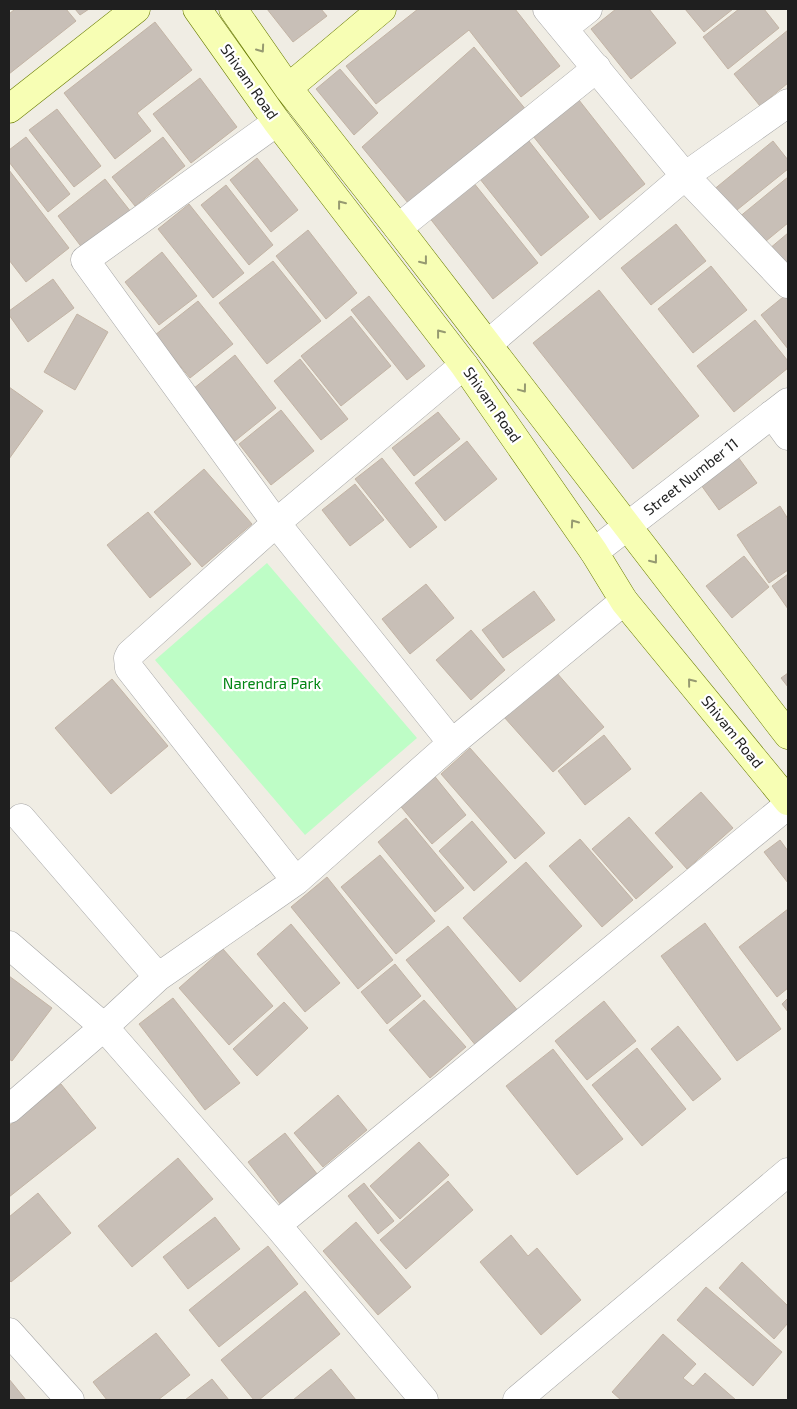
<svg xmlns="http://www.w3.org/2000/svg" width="797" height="1409" font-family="'Exo 2',sans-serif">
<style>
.park{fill:#befdc6}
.building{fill:#c8bfb7;stroke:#c3b4a5}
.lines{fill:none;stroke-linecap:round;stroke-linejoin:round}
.street-casing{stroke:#a6a6a6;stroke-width:29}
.secondary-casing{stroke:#687b00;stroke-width:29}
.street{stroke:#fff;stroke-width:28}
.secondary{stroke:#f7feb4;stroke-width:28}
.oneway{stroke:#969a71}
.labels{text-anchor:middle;stroke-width:4.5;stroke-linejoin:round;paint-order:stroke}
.street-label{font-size:15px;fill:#1f1f1f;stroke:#fff}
.park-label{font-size:15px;fill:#038614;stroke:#fff}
</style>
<rect width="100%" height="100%" fill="#f0ede4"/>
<path class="park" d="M 267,563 L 417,738 L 305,835 L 155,660 Z"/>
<path class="building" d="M 15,9 L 66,9 L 76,21 L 9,74 L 9,14 Z
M 75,9 L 89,9 L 80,15 Z
M 267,9 L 321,9 L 327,16 L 293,42 Z
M 418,9 L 515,9 L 560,66 L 521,97 L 469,30 L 376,104 L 346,66 Z
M 616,9 L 649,9 L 676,43 L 631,79 L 591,29 Z
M 685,9 L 733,9 L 704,32 Z
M 739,9 L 764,9 L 779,28 L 728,69 L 703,37 Z
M 155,22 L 192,70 L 137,113 L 151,131 L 115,159 L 64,93 Z
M 788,30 L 788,83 L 760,106 L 734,74 Z
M 474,47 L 527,111 L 413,209 L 362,147 Z
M 340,69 L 378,113 L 354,135 L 316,89 Z
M 200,78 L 237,127 L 191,163 L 153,114 Z
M 575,95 L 645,184 L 600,220 L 529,131 Z
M 57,109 L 101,166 L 74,187 L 29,130 Z
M 525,136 L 589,217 L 541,256 L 476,174 Z
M 26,137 L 70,194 L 48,212 L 9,162 L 9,150 Z
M 163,137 L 185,166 L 135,206 L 112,177 Z
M 773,141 L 788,160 L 788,169 L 732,214 L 712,191 Z
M 257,158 L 298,210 L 271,232 L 230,180 Z
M 9,170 L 69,248 L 26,282 L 9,260 Z
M 469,177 L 538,263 L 493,299 L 425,212 Z
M 788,177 L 788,223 L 760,246 L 738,218 Z
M 105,179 L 131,212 L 83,249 L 58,216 Z
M 226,185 L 273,245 L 249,265 L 201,205 Z
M 189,204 L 244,273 L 213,298 L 158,229 Z
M 676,224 L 706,261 L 651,305 L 621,268 Z
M 308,230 L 357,293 L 326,319 L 276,256 Z
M 788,233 L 788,273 L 769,249 Z
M 162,252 L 197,296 L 159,325 L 125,282 Z
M 273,261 L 321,321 L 267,364 L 219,303 Z
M 711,266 L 747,310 L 693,353 L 658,309 Z
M 53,279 L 74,308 L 28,342 L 9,315 L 9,311 Z
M 599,290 L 699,416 L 633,469 L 533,343 Z
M 788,293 L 788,349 L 761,315 Z
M 369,296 L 425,366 L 407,380 L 351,310 Z
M 198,301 L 233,344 L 190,378 L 155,335 Z
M 77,314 L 108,332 L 75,390 L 44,372 Z
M 351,316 L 391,366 L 341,406 L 301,356 Z
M 755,320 L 788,361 L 788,368 L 734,412 L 697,366 Z
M 235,355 L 276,408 L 235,441 L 193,389 Z
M 300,359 L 348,419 L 321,440 L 274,381 Z
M 9,387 L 43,411 L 9,459 Z
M 281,410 L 314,451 L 271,485 L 239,444 Z
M 438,412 L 460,439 L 414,476 L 392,448 Z
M 467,441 L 497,479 L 445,521 L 415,483 Z
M 738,457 L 757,483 L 719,510 L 701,485 Z
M 382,458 L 437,527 L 410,548 L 355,479 Z
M 204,469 L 252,524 L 202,567 L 154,512 Z
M 355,484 L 384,520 L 350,546 L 322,510 Z
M 780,506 L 788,519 L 788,570 L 769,583 L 737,535 Z
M 148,512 L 191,564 L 150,598 L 107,545 Z
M 744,556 L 769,587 L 732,618 L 706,586 Z
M 788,574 L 788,609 L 772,586 Z
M 426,584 L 454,618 L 410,654 L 382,619 Z
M 534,591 L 555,620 L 503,658 L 482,630 Z
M 471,630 L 505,670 L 471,700 L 436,660 Z
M 556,672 L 604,727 L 553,772 L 504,717 Z
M 788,673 L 788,687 L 781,678 Z
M 112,679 L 168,746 L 111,794 L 55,728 Z
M 604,735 L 631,769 L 585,805 L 558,771 Z
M 470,748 L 545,833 L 515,859 L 441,774 Z
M 432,773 L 466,815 L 432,844 L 397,802 Z
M 701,792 L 733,828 L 687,869 L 655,833 Z
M 629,817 L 673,867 L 636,899 L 592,849 Z
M 406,818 L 464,888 L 435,912 L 378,842 Z
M 472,821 L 507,862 L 474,891 L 439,851 Z
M 580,839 L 633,900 L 602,927 L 549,866 Z
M 780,840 L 788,851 L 788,883 L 764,852 Z
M 380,855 L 435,921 L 396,954 L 341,887 Z
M 526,862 L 582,926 L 520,982 L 463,918 Z
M 327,877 L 393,960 L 358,989 L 291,907 Z
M 788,909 L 788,988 L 777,997 L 739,947 Z
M 705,923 L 781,1029 L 737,1061 L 661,956 Z
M 291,924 L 340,983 L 305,1012 L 257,954 Z
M 448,926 L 519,1012 L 477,1047 L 406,960 Z
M 223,949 L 273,1006 L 229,1045 L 179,988 Z
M 395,964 L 421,996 L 387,1024 L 361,992 Z
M 9,976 L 52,1008 L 12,1061 L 9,1059 Z
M 173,998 L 240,1083 L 205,1110 L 139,1024 Z
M 788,998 L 788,1012 L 782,1004 Z
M 424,1000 L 466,1047 L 430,1078 L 389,1030 Z
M 604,1001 L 636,1041 L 587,1080 L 555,1041 Z
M 284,1002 L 308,1028 L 257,1076 L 233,1049 Z
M 678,1026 L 721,1079 L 693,1101 L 651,1049 Z
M 637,1048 L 686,1109 L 642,1146 L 592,1085 Z
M 553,1049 L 623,1139 L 577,1175 L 506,1086 Z
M 61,1084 L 96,1128 L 9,1197 L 9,1126 Z
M 338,1095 L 367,1130 L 323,1167 L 294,1133 Z
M 285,1133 L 321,1179 L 284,1209 L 248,1162 Z
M 419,1142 L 449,1175 L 400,1219 L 370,1186 Z
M 178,1158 L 213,1199 L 132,1267 L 98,1226 Z
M 448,1181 L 473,1210 L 406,1269 L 380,1240 Z
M 364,1183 L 394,1221 L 378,1234 L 348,1196 Z
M 38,1193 L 71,1233 L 11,1282 L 9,1280 L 9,1217 Z
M 215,1217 L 240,1249 L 188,1289 L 163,1257 Z
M 356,1222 L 411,1287 L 378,1315 L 323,1251 Z
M 511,1235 L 528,1256 L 537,1248 L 581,1300 L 541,1335 L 480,1262 Z
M 268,1246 L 298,1284 L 219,1347 L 189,1310 Z
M 742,1262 L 788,1306 L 788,1323 L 774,1339 L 719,1288 Z
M 706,1287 L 782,1352 L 753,1386 L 677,1320 Z
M 305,1291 L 340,1334 L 259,1400 L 254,1400 L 221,1360 Z
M 156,1333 L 190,1375 L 158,1400 L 107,1400 L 93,1382 Z
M 663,1334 L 696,1364 L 683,1378 L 693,1386 L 705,1373 L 736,1400 L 621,1400 L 612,1392 Z
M 331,1369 L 356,1400 L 293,1400 Z
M 9,1379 L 26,1400 L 9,1400 Z
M 212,1379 L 229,1400 L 185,1400 Z"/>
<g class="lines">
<defs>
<path id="street" d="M 547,9 L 685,176 L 788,284
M 564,28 L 588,9
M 277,122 L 85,260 L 276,523 L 452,743
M 398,228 L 597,68
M 488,344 L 685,176 L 788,103
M 772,414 L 788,436
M 594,552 L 788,402
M 21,818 L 158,977
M 296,881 L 129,668 L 128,658 L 130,654 L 276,523 L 464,365
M 9,945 L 104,1027 L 277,1225 L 424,1400
M 9,1109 L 104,1027 L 158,977 L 296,881 L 452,743 L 624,601
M 277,1225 L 788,805
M 9,1332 L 70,1400
M 517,1400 L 788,1172"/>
<path id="secondary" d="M 197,9 L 277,122 L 464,365 L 594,552 L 624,601 L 788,801
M 233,9 L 288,88 L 398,228 L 788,735
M 288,88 L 382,9
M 9,109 L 136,9"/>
</defs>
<use href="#street" class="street-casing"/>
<use href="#secondary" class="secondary-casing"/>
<use href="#street" class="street"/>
<use href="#secondary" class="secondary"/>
</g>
<defs><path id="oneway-chevron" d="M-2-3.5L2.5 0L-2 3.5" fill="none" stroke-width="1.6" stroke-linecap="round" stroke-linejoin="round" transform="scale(1.25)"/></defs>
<g class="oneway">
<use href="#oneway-chevron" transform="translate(261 49) rotate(55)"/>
<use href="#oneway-chevron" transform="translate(341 204) rotate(-128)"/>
<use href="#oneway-chevron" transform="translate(424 261) rotate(52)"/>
<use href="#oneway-chevron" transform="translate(440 333) rotate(-128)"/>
<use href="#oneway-chevron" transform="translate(523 389) rotate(53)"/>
<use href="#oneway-chevron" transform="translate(574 523) rotate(-125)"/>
<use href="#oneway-chevron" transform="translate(654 560) rotate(52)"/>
<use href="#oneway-chevron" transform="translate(691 682) rotate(-129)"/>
</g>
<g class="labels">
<g class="street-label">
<text transform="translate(249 82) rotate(55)" y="5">Shivam Road</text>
<text transform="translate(492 405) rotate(55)" y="5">Shivam Road</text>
<text transform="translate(691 477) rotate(-38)" y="5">Street Number 11</text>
<text transform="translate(732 732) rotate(51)" y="5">Shivam Road</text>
</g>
<g class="park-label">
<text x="272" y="689">Narendra Park</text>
</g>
</g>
<rect width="797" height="1409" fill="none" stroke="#1f1f1f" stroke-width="20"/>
</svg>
